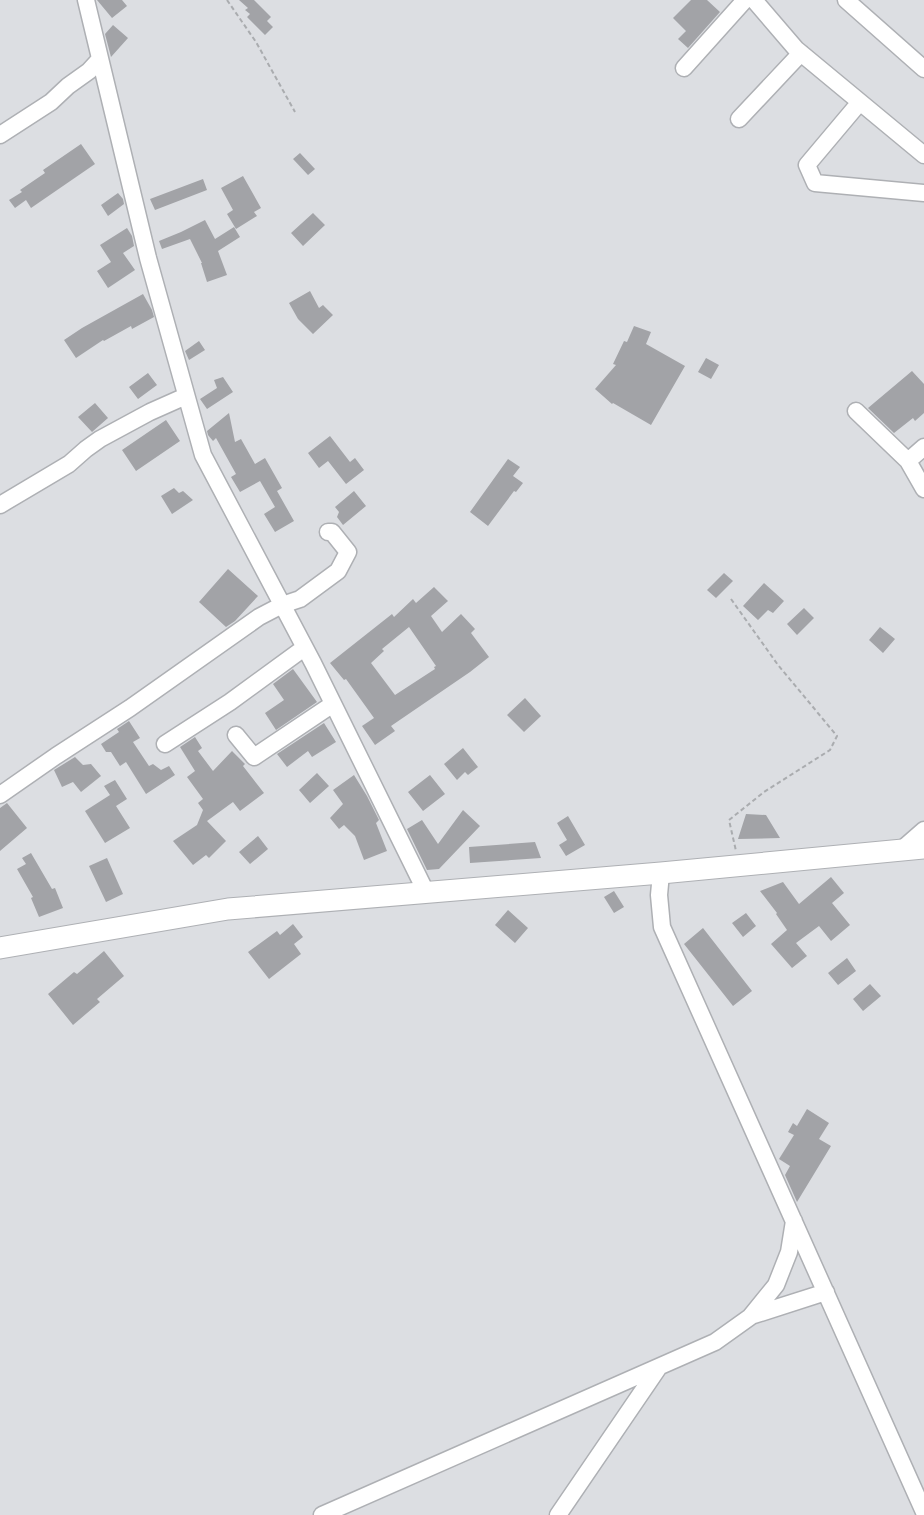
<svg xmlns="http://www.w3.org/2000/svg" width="924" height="1515" font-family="Bitter,serif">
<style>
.building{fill:#a2a3a7;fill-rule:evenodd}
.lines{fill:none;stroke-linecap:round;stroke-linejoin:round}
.minor-casing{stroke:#aeb0b4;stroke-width:19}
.major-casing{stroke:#aeb0b4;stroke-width:23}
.path{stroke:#aaacaf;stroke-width:2;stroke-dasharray:4.5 3;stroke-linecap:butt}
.minor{stroke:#fff;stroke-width:16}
.major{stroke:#fff;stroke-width:21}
</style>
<rect width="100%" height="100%" fill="#dcdee2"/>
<path class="building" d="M 97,0 L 122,0 L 127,6 L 112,18 Z
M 239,0 L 254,0 L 271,17 L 267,21 L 273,27 L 265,35 L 247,17 L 250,14 L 245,10 L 248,8 Z
M 691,0 L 707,0 L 720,12 L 688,48 L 678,39 L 686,31 L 673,18 Z
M 113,25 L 128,38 L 111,57 L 105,34 Z
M 81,144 L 95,164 L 31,208 L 26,200 L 15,208 L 9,200 L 22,192 L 20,190 L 45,173 L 43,170 Z
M 300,153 L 315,169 L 308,175 L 293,159 Z
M 243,176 L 261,208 L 254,212 L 257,216 L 236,229 L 227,214 L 233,210 L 221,188 Z
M 203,179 L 207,190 L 155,210 L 150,199 Z
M 118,193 L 123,199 L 124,204 L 108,216 L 101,205 Z
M 313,213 L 325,225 L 303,246 L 291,233 Z
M 205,220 L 215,239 L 234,227 L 240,237 L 218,251 L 227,275 L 207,282 L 201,263 L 202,263 L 190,239 L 162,249 L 159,241 L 181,232 Z
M 127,228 L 132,236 L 134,246 L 123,253 L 135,270 L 108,288 L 97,271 L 111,262 L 100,245 Z
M 310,291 L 319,308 L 323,305 L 333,315 L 313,334 L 298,319 L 289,303 Z
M 143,294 L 152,310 L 154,317 L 132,329 L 131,326 L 104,341 L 103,340 L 76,358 L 64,340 L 82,328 Z
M 634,326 L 651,332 L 646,344 L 685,366 L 651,425 L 613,403 L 612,404 L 595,389 L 616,365 L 613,364 L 624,341 L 627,342 Z
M 199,341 L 205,350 L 189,360 L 185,351 Z
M 706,358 L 719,365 L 711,379 L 698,372 Z
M 912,371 L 924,384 L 924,413 L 915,421 L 913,418 L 894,433 L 868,408 Z
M 148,373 L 157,385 L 138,399 L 129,387 Z
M 223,377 L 233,392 L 207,409 L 200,399 L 217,388 L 214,380 Z
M 95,403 L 108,418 L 92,432 L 78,417 Z
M 229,413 L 235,442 L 241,439 L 255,464 L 265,458 L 282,488 L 277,491 L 294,521 L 275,532 L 264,514 L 275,507 L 260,481 L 240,492 L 231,477 L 236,474 L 216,438 L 213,441 L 208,435 L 207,431 Z
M 166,420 L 180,441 L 136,471 L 122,450 Z
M 330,436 L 350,462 L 355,458 L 364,470 L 346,484 L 328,461 L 319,468 L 308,453 Z
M 508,459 L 520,467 L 513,476 L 523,483 L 516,492 L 514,491 L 488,526 L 470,512 Z
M 174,488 L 179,493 L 183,491 L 193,500 L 172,514 L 161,496 Z
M 354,491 L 366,506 L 343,525 L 337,517 L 339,512 L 335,507 Z
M 228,569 L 258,596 L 235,621 L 226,627 L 199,602 Z
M 724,573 L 733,581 L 716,598 L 707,590 Z
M 764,583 L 784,601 L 773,613 L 768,610 L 758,620 L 743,606 Z
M 434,587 L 448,601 L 431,616 L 442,632 L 461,614 L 475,629 L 471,633 L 489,657 L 470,672 L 391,726 L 395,731 L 375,745 L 362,726 L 374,718 L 346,679 L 344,680 L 330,663 L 392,614 L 394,617 L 413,599 L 416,603 ZM 409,627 L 436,666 L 434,667 L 435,669 L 395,695 L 371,663 L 384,651 L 382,649 Z
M 804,608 L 814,618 L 797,635 L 787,624 Z
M 880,627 L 895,639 L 883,653 L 869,640 Z
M 293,669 L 317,702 L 276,730 L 265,713 L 284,700 L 273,684 Z
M 525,698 L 541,716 L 524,732 L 507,715 Z
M 129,721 L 140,738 L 133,742 L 149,766 L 153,764 L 161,770 L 169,766 L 175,775 L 146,794 L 126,762 L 120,766 L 111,752 L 106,752 L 101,744 L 119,732 L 117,729 Z
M 324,723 L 336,742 L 312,757 L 308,751 L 287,767 L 277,754 Z
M 195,737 L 202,748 L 198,751 L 213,771 L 232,751 L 245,764 L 243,766 L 264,793 L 240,811 L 233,802 L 207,821 L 226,841 L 209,858 L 206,855 L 193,865 L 173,841 L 197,825 L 203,810 L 198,803 L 203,799 L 187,777 L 195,771 L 180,747 Z
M 463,748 L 478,767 L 468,775 L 465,772 L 457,780 L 444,764 Z
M 75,757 L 83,765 L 91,764 L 101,776 L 81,792 L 73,782 L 62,787 L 54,770 Z
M 317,773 L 329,786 L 310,803 L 299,790 Z
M 354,775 L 367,796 L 379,820 L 376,823 L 387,851 L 364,860 L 355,836 L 344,825 L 339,829 L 330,818 L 343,804 L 333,790 Z
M 430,775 L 445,794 L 423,811 L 408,792 Z
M 115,780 L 127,799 L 116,806 L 130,828 L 105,843 L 85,811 L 110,795 L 104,786 Z
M 7,803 L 27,828 L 0,851 L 0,808 Z
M 463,810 L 480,826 L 439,869 L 427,870 L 407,829 L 422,820 L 438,844 Z
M 746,814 L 766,815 L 780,838 L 738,839 Z
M 568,816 L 585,845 L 566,856 L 559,845 L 567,840 L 557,823 Z
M 258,836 L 268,849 L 250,864 L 239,852 Z
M 535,842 L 541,858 L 470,863 L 469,847 Z
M 31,853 L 52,889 L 55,888 L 63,908 L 39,917 L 31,898 L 33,897 L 17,869 L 26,864 L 22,858 Z
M 107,858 L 123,894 L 106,902 L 89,866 Z
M 831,877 L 844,893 L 832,903 L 850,925 L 831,941 L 819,926 L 796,943 L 807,956 L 792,968 L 771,944 L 787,930 L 776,914 L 777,913 L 760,891 L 783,882 L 799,904 Z
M 614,891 L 624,907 L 614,913 L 604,897 Z
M 508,910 L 528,928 L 515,943 L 495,925 Z
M 746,913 L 756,926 L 743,937 L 732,923 Z
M 293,924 L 303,937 L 294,944 L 301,954 L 269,979 L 248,952 L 277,931 L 280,935 Z
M 703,928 L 752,991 L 733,1006 L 684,944 Z
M 104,951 L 124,976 L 97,999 L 100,1002 L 73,1025 L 48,994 L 74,972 L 77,974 Z
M 847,958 L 856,971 L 838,985 L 828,973 Z
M 870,984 L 881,996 L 863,1011 L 853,999 Z
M 807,1109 L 829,1123 L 819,1139 L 831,1146 L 797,1202 L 785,1175 L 790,1166 L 779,1159 L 794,1135 L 788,1132 L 793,1123 L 797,1126 Z"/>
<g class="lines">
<defs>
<path id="minor" d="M 86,0 L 148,258 L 203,455 L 313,663 L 426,892
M 754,0 L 796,49 L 924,155
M 846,0 L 924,69
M 684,68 L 745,0
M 860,102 L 807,165 L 815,183 L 924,193
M 739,119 L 801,53
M 0,135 L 51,102 L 68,86 L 89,71 L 100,59
M 856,411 L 908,461 L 924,489
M 908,461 L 924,447
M 0,505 L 69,464 L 86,449 L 100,439 L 150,412 L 186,396
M 236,735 L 254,757 L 333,704
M 165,744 L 230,702 L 304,648
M 0,795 L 56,756 L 130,708 L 259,617 L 282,605 L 300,599 L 338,571 L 348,552 L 332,532 L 328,532
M 900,851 L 924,830
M 661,873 L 659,895 L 662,927 L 924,1512
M 751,1316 L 826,1292
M 322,1515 L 715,1342 L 750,1317 L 776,1285 L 789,1252 L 794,1221
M 558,1515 L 659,1367"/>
<path id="major" d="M 0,948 L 228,909 L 661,873 L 924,848"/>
</defs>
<use href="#minor" class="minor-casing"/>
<use href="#major" class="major-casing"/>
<path class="path" d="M 227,0 L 256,42 L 295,112
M 731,599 L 778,665 L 837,736 L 830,750 L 764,792 L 729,820 L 736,851"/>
<use href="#minor" class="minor"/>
<use href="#major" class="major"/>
</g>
</svg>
